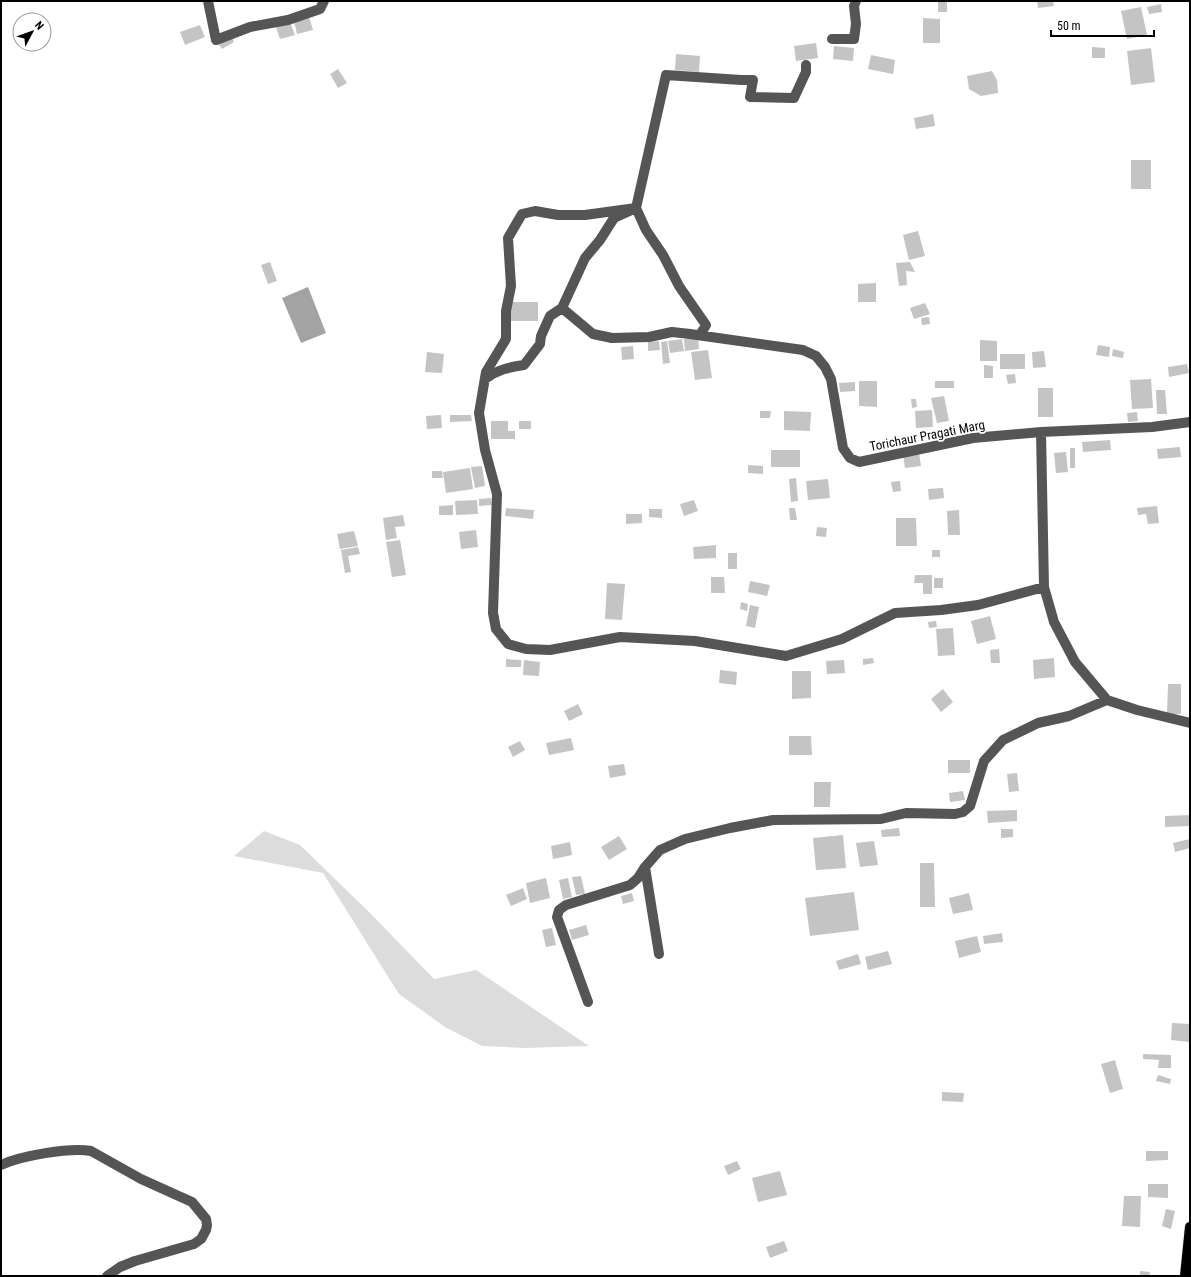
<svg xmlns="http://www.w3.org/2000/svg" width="1191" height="1277" font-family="'Roboto Condensed',sans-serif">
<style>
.green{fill:#dcdcdc}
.water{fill:#a3a3a3}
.building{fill:#c4c4c4}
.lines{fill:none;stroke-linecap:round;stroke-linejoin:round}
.major-casing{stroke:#dbdbdb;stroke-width:11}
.minor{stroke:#555;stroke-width:10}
.major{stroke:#000;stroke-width:10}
.labels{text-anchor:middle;stroke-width:3.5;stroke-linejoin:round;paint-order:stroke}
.street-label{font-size:13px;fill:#000;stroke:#fff}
</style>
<rect width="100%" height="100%" fill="#fff"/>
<path class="green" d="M 264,831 L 300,845 L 370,913 L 434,979 L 476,970 L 589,1046 L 525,1048 L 482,1046 L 445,1027 L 399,994 L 323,873 L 234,856 Z"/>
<path class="water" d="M 308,287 L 326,333 L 301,343 L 282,298 Z"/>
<path class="building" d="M 938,1 L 947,1 L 947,12 L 938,12 Z
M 1037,1 L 1053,1 L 1054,6 L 1038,8 Z
M 1161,4 L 1162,12 L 1149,14 L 1147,7 Z
M 1141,7 L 1147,35 L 1127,39 L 1121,11 Z
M 309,17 L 313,30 L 297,34 L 294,21 Z
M 923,18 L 940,19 L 940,43 L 923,43 Z
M 290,22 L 295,35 L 280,39 L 276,27 Z
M 200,25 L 205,37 L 185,45 L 180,32 Z
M 231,35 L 234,42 L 222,49 L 218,43 Z
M 816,43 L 818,58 L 796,61 L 794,46 Z
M 834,46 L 854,48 L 853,61 L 833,59 Z
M 1092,47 L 1105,48 L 1105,58 L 1092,58 Z
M 1151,48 L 1155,82 L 1131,85 L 1127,51 Z
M 676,54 L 700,56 L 699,72 L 675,70 Z
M 871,55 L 895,60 L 893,74 L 868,69 Z
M 338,69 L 347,83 L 338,88 L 330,74 Z
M 992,71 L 997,80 L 998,93 L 981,96 L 969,89 L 967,76 Z
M 933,114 L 935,126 L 916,129 L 914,118 Z
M 1131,160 L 1151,160 L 1151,189 L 1131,189 Z
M 918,231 L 925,256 L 909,260 L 903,235 Z
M 270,262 L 277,281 L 268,284 L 261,265 Z
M 910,262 L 915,272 L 906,271 L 907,285 L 899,286 L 896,263 Z
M 876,283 L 876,302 L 858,302 L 858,284 Z
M 511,302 L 538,302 L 538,321 L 510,321 Z
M 925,303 L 930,314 L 914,319 L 910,308 Z
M 929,317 L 930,324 L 922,325 L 921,318 Z
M 698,337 L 699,349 L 685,351 L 684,339 Z
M 682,339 L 684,351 L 670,353 L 668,341 Z
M 980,340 L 997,341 L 997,361 L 980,361 Z
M 659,341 L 660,350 L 648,351 L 648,342 Z
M 667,341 L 670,363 L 663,364 L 661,342 Z
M 1098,345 L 1110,347 L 1109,357 L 1096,355 Z
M 633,346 L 634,359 L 622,360 L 621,347 Z
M 1113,349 L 1124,352 L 1123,358 L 1112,356 Z
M 708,350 L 712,378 L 695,380 L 691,352 Z
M 1044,351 L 1046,367 L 1033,368 L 1032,352 Z
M 427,352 L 444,354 L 442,373 L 425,372 Z
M 1000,354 L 1025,354 L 1025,369 L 1000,369 Z
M 1187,364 L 1189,373 L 1169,377 L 1168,367 Z
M 984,365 L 993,366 L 993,378 L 984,378 Z
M 1015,374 L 1016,383 L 1008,384 L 1006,375 Z
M 1151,379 L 1153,408 L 1132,409 L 1130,380 Z
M 859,381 L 877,381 L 877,407 L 859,406 Z
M 935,381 L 954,381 L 954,388 L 935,388 Z
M 855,382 L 855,391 L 840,392 L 839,383 Z
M 1038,388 L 1053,388 L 1053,417 L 1038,417 Z
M 1156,390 L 1165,390 L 1167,414 L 1157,414 Z
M 944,396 L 949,421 L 937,423 L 931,398 Z
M 911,399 L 916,399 L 917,407 L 912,408 Z
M 932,410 L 933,427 L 916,428 L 915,411 Z
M 760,411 L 771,411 L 770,418 L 760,418 Z
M 784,411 L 811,412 L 810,431 L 784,430 Z
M 1137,412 L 1138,421 L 1128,422 L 1127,413 Z
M 441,415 L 442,428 L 427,429 L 426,416 Z
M 450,415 L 471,415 L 472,421 L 450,422 Z
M 491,421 L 508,421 L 508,431 L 515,431 L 515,439 L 491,439 Z
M 519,421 L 531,421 L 531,429 L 519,429 Z
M 1110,440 L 1111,450 L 1083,452 L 1082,442 Z
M 1180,447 L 1181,457 L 1158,459 L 1157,449 Z
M 1070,448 L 1075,448 L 1075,468 L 1070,468 Z
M 771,450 L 800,450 L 800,467 L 771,467 Z
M 1066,452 L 1068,472 L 1056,473 L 1054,453 Z
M 919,453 L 921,466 L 905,468 L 903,455 Z
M 748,465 L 763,466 L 763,474 L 748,473 Z
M 482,466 L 485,486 L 475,488 L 471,467 Z
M 470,468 L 473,489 L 446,493 L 443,472 Z
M 432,471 L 442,471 L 443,478 L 432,478 Z
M 796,478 L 798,501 L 791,502 L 789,479 Z
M 828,479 L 830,498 L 808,500 L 806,481 Z
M 900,481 L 901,491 L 893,492 L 891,482 Z
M 943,488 L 944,498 L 929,500 L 928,489 Z
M 491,498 L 492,505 L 479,506 L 479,499 Z
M 477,500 L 478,514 L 456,515 L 455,501 Z
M 694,500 L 698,511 L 684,516 L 680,504 Z
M 453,505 L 453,515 L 439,515 L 439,506 Z
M 1157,506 L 1159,523 L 1148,524 L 1146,514 L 1138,515 L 1137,508 Z
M 506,508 L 534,510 L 533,519 L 505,516 Z
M 789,508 L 795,508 L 797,520 L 790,520 Z
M 649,509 L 662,509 L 662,518 L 649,517 Z
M 959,510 L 960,535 L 948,535 L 947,511 Z
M 626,514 L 642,514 L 642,523 L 626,524 Z
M 403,515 L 405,526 L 395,527 L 397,538 L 386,540 L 383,518 Z
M 896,518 L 916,518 L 917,546 L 896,546 Z
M 817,527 L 827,528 L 826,537 L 816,536 Z
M 476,530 L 478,547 L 461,549 L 459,532 Z
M 354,531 L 358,546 L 340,549 L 337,534 Z
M 400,540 L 406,575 L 392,577 L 386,542 Z
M 716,545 L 716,558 L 694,559 L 693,547 Z
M 358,547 L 360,554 L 348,556 L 351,572 L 345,573 L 341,550 Z
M 932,550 L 940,550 L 940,557 L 932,557 Z
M 728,553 L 737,553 L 737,569 L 728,569 Z
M 915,575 L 932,575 L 932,594 L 923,594 L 923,583 L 914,583 Z
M 711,577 L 724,577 L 725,593 L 711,593 Z
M 934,578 L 943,578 L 943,588 L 934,588 Z
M 750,581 L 770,585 L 767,596 L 748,592 Z
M 607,583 L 625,584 L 622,620 L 605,619 Z
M 741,602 L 748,604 L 747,611 L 740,609 Z
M 750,605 L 759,607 L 755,628 L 746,626 Z
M 990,616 L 996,639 L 977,644 L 971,621 Z
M 936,621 L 937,627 L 929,628 L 928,622 Z
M 953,628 L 955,655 L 938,656 L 936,629 Z
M 999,649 L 1000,663 L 991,663 L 990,650 Z
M 873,658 L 874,663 L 863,665 L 863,659 Z
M 1054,658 L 1055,677 L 1034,679 L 1033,660 Z
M 506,659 L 521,660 L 521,667 L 506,667 Z
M 524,660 L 540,662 L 539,676 L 523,675 Z
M 844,660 L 845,673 L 827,674 L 826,661 Z
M 720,670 L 737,672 L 736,685 L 719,683 Z
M 792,671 L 811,671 L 811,698 L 792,699 Z
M 1168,684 L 1181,684 L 1181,714 L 1167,714 Z
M 943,689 L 953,702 L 941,712 L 931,699 Z
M 578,704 L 583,714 L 569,721 L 564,711 Z
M 789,736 L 811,736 L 812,755 L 789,755 Z
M 571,738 L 574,750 L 549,755 L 546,743 Z
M 520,741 L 525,750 L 513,757 L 508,747 Z
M 948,760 L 970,760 L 970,773 L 948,773 Z
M 624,764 L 626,775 L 610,778 L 608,766 Z
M 1017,773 L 1019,791 L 1009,792 L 1007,774 Z
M 814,782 L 831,782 L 830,807 L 814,807 Z
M 963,791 L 965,800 L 950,802 L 949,793 Z
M 1017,810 L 1017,821 L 988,823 L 987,811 Z
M 1190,815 L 1190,826 L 1165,827 L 1165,816 Z
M 899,828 L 900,836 L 882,837 L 881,830 Z
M 1001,829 L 1013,829 L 1013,837 L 1001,838 Z
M 843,835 L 846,868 L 816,870 L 813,838 Z
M 619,836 L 627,849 L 609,860 L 601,847 Z
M 1190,839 L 1190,848 L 1175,852 L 1173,843 Z
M 874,841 L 878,865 L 860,867 L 856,843 Z
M 570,842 L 572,855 L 553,859 L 551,846 Z
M 920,863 L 934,863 L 935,907 L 920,907 Z
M 581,876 L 585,894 L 576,895 L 572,877 Z
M 546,878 L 550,898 L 530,903 L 526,883 Z
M 568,878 L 572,897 L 563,899 L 559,880 Z
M 523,888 L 527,899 L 511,906 L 506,895 Z
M 854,892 L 859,930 L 810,936 L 805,898 Z
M 632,893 L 634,901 L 623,904 L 621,896 Z
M 969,893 L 973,910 L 953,914 L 949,898 Z
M 586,925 L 589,935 L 572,940 L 569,930 Z
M 552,928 L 556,945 L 546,947 L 542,930 Z
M 1002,933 L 1003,942 L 984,944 L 983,936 Z
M 977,936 L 981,952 L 959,958 L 955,941 Z
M 888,951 L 892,964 L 868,970 L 865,957 Z
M 858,954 L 861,964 L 839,970 L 836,961 Z
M 1172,1023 L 1190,1024 L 1189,1042 L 1171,1040 Z
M 1143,1054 L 1171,1055 L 1171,1068 L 1158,1068 L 1159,1060 L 1143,1059 Z
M 1115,1060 L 1123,1089 L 1110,1093 L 1101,1064 Z
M 1158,1075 L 1171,1079 L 1170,1084 L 1156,1081 Z
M 942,1092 L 964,1093 L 963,1102 L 942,1101 Z
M 1146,1151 L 1168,1151 L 1168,1160 L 1146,1161 Z
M 737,1161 L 741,1169 L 728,1175 L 724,1166 Z
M 780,1171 L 787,1195 L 758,1202 L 752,1178 Z
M 1148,1184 L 1168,1184 L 1168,1198 L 1148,1197 Z
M 1124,1196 L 1141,1196 L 1140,1227 L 1122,1226 Z
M 1166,1209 L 1175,1211 L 1171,1229 L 1162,1226 Z
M 784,1241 L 788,1251 L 770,1258 L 766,1247 Z
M 1140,1271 L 1150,1272 L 1149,1276 L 1140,1276 Z"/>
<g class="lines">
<defs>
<path id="major" d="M 1185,1276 L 1190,1227"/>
</defs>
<use href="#major" class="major-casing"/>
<path class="minor" d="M 208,1 L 216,40 L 250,27 L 288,20 L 320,9 L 324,1
M 832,39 L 854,39 L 856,24 L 854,6 L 856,1
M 562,308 L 593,334 L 612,338 L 649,337 L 672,332 L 690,334 L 803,350 L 816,356 L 825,367 L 831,379 L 843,448 L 850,458 L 859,462 L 973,438 L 1041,432 L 1152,427 L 1190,422
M 700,335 L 706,325 L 679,286 L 663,255 L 646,230 L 636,208 L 585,215 L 558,215 L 535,211 L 522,214 L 508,238 L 511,286 L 506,311 L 506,339 L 486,372 L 479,413 L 485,450 L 497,494 L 493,613 L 496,629 L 508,644 L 526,649 L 550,650 L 620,637 L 695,641 L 786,656 L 842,639 L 895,613 L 941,610 L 978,605 L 1044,587 L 1054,622 L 1075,662 L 1107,700 L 1137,710 L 1190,723
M 485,379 C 497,370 509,367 524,365 L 540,344 L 541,336 L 550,316 L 562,308 L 585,258 L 600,240 L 614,218 L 636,208 L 666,75 L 741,80 L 753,80 L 750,97 L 794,98 L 806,72 L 806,65
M 1041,432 L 1044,587
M 645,867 L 659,954
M 588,1002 L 557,917 L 559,910 L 566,905 L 630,885 L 638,878 L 645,867 L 660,850 L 685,839 L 730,828 L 773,820 L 881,819 L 906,813 L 955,814 L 963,812 L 970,806 L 984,761 L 1003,740 L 1038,723 L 1069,716 L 1107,700
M 1,1165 C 20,1156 70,1147 91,1151 L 141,1179 L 192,1202 L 206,1219 L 207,1225 L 206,1230 L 201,1239 L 194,1244 L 135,1261 L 120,1267 L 107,1276"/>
<use href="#major" class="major"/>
</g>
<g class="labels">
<g class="street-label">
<text transform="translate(927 435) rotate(-11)" y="5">Torichaur Pragati Marg</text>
</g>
</g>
<rect width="1191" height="1277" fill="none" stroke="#000000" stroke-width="4"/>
<g transform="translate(32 32) rotate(49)"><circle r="19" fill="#ffffff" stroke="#999999"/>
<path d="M0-3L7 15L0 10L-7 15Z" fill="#000000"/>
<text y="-6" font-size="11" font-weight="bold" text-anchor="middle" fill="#000000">N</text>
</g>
<path d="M1051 30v6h103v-6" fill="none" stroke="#000000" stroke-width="2"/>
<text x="1057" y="30" font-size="12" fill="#000000" stroke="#ffffff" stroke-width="3" paint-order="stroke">50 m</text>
</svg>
